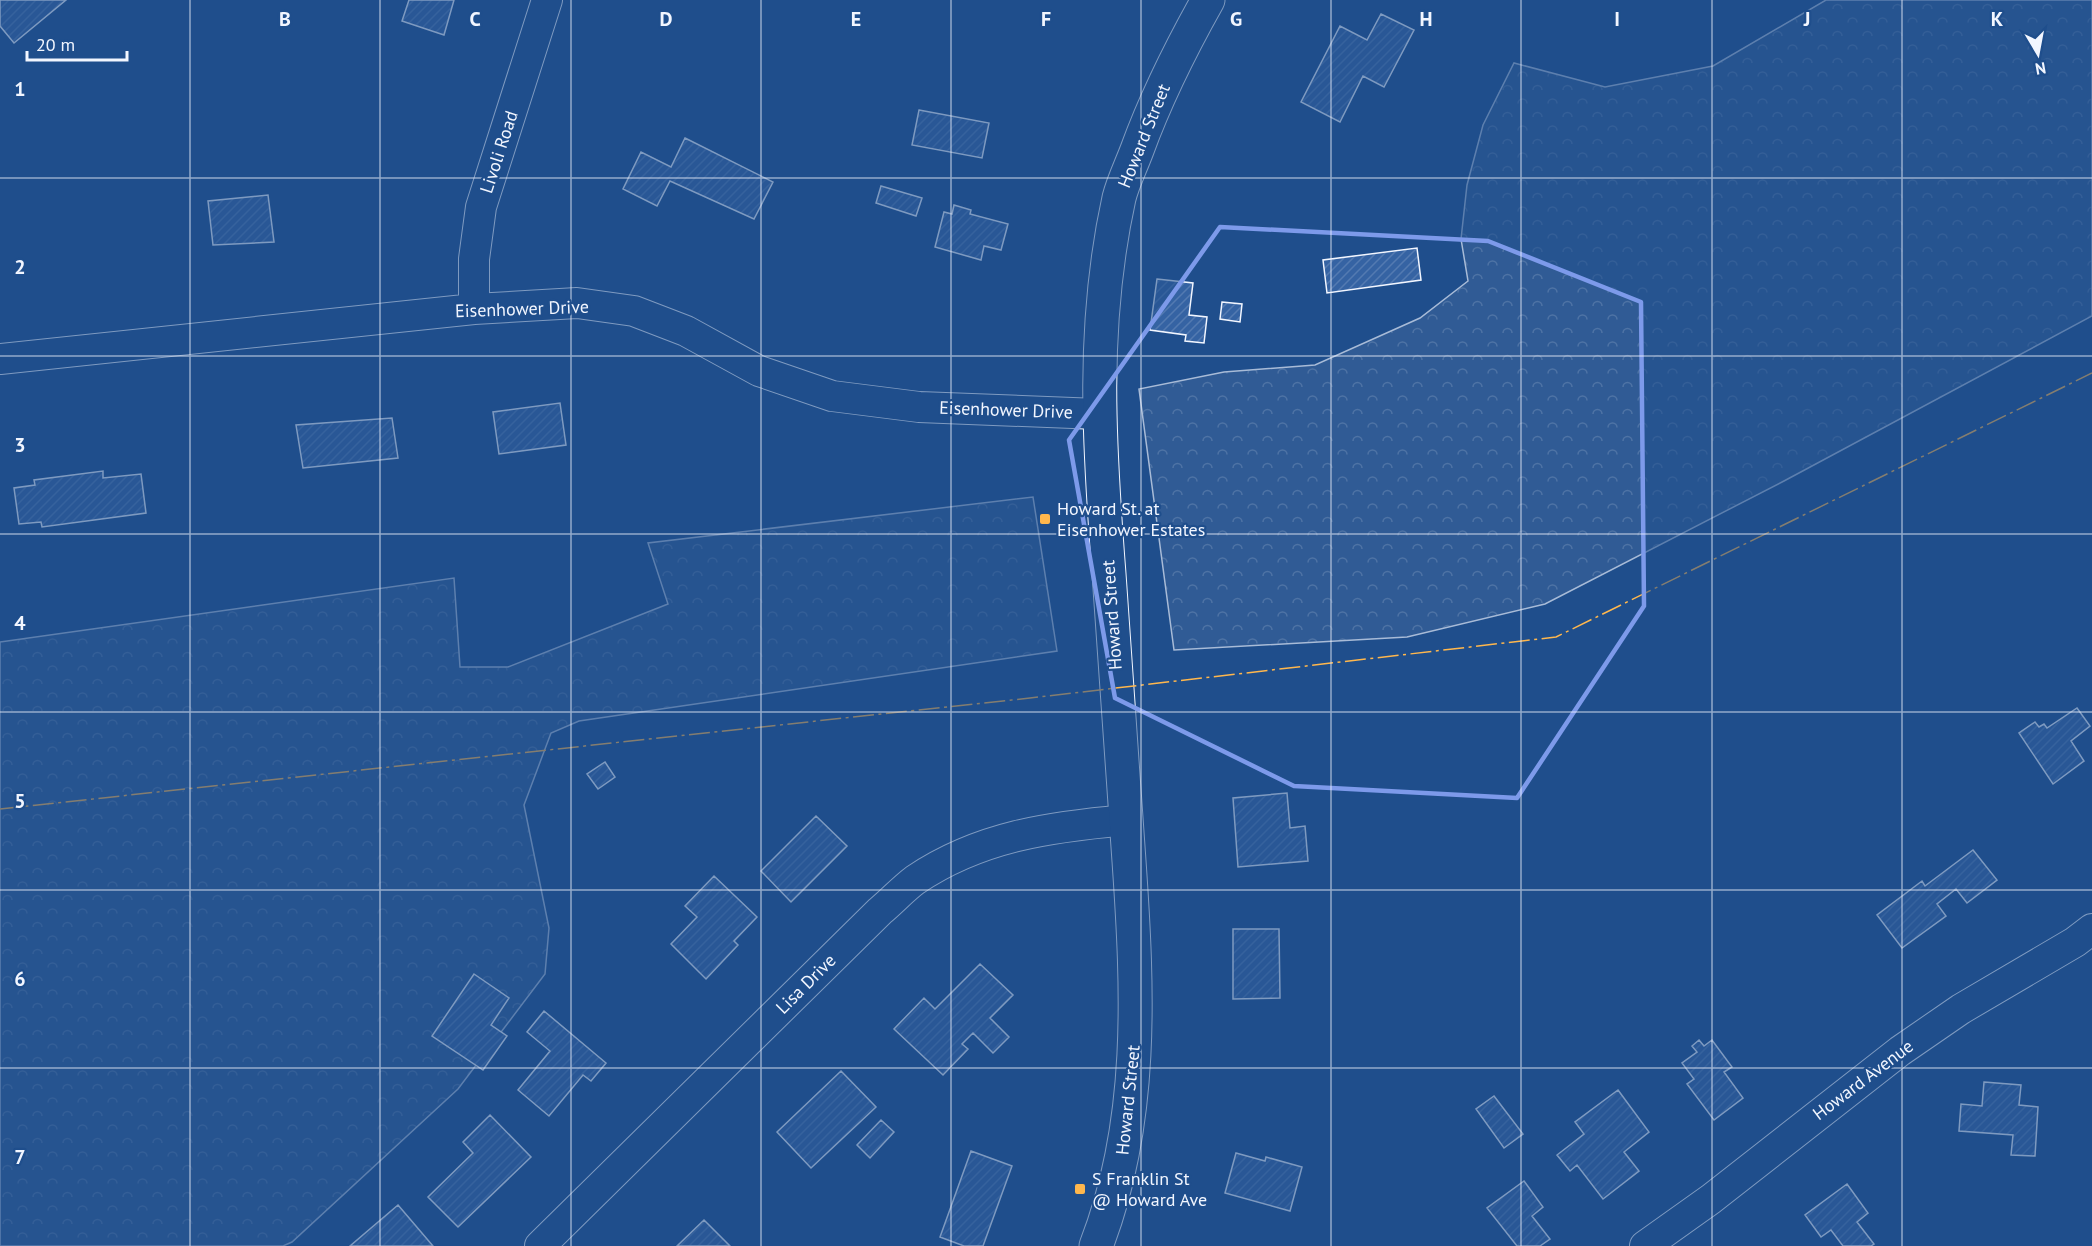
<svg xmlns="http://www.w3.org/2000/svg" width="2092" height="1246" font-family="'PT Sans',sans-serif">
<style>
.forest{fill:url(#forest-crowns);stroke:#a8bbd7;stroke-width:1.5}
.building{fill:url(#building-hatch);stroke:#f2f6ff;stroke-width:1.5}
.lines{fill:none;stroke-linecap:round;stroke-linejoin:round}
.street-casing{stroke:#f2f6ff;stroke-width:32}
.secondary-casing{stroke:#f2f6ff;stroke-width:35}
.street{stroke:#1f4e8c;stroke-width:30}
.secondary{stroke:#1f4e8c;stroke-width:33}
.power{stroke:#ffb74d;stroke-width:1.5;stroke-dasharray:21 4.5 3 4.5;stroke-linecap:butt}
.marked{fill:none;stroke:#7d9aea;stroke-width:4.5;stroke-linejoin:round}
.grid{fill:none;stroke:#f2f6ff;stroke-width:1.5;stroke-opacity:0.55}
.poi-dot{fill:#ffb74d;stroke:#1f4e8c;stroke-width:2}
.labels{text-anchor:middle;stroke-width:4.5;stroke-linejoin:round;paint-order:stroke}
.street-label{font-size:18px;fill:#f2f6ff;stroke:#1f4e8c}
.poi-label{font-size:18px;fill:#f2f6ff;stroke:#1f4e8c;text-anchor:start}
.grid-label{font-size:20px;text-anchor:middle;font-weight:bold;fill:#f2f6ff;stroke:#1f4e8c;stroke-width:4.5;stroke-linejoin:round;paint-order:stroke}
</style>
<defs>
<pattern id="forest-crowns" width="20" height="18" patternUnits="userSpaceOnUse" patternTransform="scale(1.5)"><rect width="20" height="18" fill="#305b95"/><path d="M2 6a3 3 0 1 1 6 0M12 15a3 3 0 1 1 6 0" fill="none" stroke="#4e73a5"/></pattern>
<pattern id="building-hatch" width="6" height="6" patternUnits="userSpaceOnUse" patternTransform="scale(1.5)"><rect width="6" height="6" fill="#3563a3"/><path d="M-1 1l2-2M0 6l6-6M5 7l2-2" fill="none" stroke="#537ab1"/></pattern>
</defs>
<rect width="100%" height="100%" fill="#1f4e8c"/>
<path class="forest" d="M 1826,0 L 2092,0 L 2092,316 L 1784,481 L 1545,604 L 1407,637 L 1174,650 L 1139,389 L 1224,372 L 1315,365 L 1420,318 L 1468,281 L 1461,239 L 1467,185 L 1483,125 L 1514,63 L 1605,87 L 1713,66 Z
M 1033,497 L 1057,651 L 579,721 L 551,733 L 524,805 L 549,928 L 545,974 L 458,1089 L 292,1242 L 283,1246 L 0,1246 L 0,642 L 454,578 L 460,667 L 508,667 L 668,604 L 648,543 Z"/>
<path class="building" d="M 0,0 L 66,0 L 14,43 L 0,26 Z
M 409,0 L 454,0 L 444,35 L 402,21 Z
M 1381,14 L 1414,30 L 1384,87 L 1363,76 L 1340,122 L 1301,102 L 1340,26 L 1367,40 Z
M 919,110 L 989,123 L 982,158 L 912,145 Z
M 685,138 L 773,182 L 754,219 L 670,181 L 657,206 L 623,189 L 641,152 L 671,167 Z
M 881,186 L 922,198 L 916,216 L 876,203 Z
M 268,195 L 274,242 L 213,245 L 208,201 Z
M 954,205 L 971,210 L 970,214 L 1008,224 L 1001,250 L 984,246 L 981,260 L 935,247 L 944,212 L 952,214 Z
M 1417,248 L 1421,280 L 1327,293 L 1323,260 Z
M 1157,279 L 1193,283 L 1189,315 L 1207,317 L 1204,343 L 1185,341 L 1186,335 L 1150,330 Z
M 1222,302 L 1242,304 L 1240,322 L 1220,319 Z
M 560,403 L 566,445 L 499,454 L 493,412 Z
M 392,418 L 398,458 L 303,468 L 296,425 Z
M 103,471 L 103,478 L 141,474 L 146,513 L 42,527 L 41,522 L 19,524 L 14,488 L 35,485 L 34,480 Z
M 2077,708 L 2090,726 L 2071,741 L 2084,761 L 2053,784 L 2019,733 L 2035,722 L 2039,727 L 2044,724 L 2047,728 Z
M 605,762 L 615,777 L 598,789 L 587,774 Z
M 1287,793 L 1290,828 L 1305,826 L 1308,861 L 1238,867 L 1233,798 Z
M 816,816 L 847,846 L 791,902 L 761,871 Z
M 1973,850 L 1997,880 L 1967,903 L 1956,889 L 1937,904 L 1946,916 L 1902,948 L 1877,915 L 1922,881 L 1925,886 Z
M 714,876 L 757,917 L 734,941 L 738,945 L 706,979 L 671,944 L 697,917 L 685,906 Z
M 1233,929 L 1279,929 L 1280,998 L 1233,999 Z
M 980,964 L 1013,995 L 990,1018 L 1009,1037 L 993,1053 L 973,1033 L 962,1044 L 968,1049 L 943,1075 L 894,1029 L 924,998 L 935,1009 Z
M 474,974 L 509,998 L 491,1025 L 507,1036 L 483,1070 L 432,1036 Z
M 544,1011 L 606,1063 L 591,1081 L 583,1075 L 549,1116 L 518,1090 L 550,1051 L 527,1032 Z
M 1699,1040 L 1704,1046 L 1712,1040 L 1732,1067 L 1724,1072 L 1743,1098 L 1714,1120 L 1687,1084 L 1694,1079 L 1682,1063 L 1697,1052 L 1692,1046 Z
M 841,1071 L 876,1107 L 811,1168 L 777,1132 Z
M 1984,1082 L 2021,1085 L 2019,1105 L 2038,1107 L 2035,1156 L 2011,1155 L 2013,1135 L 1959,1131 L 1961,1104 L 1982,1106 Z
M 1618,1090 L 1649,1132 L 1624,1152 L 1639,1171 L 1603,1199 L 1577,1165 L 1570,1171 L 1557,1155 L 1584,1134 L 1575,1122 Z
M 1494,1096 L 1523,1134 L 1504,1148 L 1476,1109 Z
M 490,1115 L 531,1157 L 458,1227 L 428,1197 L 473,1153 L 463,1142 Z
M 881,1120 L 894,1132 L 870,1158 L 857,1145 Z
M 971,1151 L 1012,1166 L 983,1246 L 964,1246 L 940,1237 Z
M 1236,1153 L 1265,1161 L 1266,1157 L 1302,1167 L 1290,1211 L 1225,1193 Z
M 1524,1181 L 1543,1207 L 1532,1216 L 1550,1239 L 1540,1246 L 1517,1246 L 1487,1208 Z
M 1847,1184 L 1868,1213 L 1857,1222 L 1874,1244 L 1871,1246 L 1843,1246 L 1831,1230 L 1821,1237 L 1805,1215 Z
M 398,1205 L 433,1246 L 350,1246 Z
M 704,1220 L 730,1246 L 677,1246 Z"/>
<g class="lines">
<defs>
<path id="street" d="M 474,309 L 474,259 L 481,207 L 547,0
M 0,359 L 474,309 L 577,303 L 634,311 L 686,331 L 759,371 L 832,396 L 919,407 L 1098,414
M 540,1246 L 880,911 C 892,901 903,889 915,880 C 980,836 1050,827 1126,820
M 1645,1246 L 1711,1199 L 1900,1051 L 1961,1009 L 2075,942 L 2092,929"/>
<path id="secondary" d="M 1096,1246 C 1144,1122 1138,991 1129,861 C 1123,765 1115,670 1109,574 C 1099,446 1091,325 1119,198 C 1123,182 1131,166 1137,150 C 1156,98 1181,48 1208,0"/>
</defs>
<use href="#street" class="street-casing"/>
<use href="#secondary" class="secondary-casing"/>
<use href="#street" class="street"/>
<use href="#secondary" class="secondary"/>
<path class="power" d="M 0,809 L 1030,698 L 1556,637 L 2092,373"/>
</g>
<path d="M0 0H2092V1246H0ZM 1220,227 L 1488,241 L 1641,302 L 1644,606 L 1517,798 L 1294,786 L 1115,698 L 1069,440 Z" fill="#1f4e8c" fill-opacity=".55" fill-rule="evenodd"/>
<path class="marked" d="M 1220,227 L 1488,241 L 1641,302 L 1644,606 L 1517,798 L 1294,786 L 1115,698 L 1069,440 Z"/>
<path class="grid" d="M 190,0 L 190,1246M 380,0 L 380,1246M 571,0 L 571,1246M 761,0 L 761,1246M 951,0 L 951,1246M 1141,0 L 1141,1246M 1331,0 L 1331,1246M 1521,0 L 1521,1246M 1712,0 L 1712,1246M 1902,0 L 1902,1246M 0,178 L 2092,178M 0,356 L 2092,356M 0,534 L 2092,534M 0,712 L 2092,712M 0,890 L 2092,890M 0,1068 L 2092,1068"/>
<g class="poi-dot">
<rect x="1039" y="513" width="12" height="12" rx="3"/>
<rect x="1074" y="1183" width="12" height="12" rx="3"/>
</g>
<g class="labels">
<g class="street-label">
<text transform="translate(1144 136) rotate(-68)" y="6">Howard Street</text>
<text transform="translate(499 152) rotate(-72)" y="6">Livoli Road</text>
<text transform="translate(522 309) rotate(-2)" y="6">Eisenhower Drive</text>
<text transform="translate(1006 410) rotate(2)" y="6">Eisenhower Drive</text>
<text transform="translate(1112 615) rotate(-94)" y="6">Howard Street</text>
<text transform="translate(806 984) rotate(-45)" y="6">Lisa Drive</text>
<text transform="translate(1863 1080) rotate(-37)" y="6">Howard Avenue</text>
<text transform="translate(1128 1100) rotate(-84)" y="6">Howard Street</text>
</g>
<g class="poi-label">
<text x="1057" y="515">Howard St. at<tspan x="1057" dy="21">Eisenhower Estates</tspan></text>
<text x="1092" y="1185">S Franklin St<tspan x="1092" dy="21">@ Howard Ave</tspan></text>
</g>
</g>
<g class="grid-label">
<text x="285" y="26">B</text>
<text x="475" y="26">C</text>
<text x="666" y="26">D</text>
<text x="856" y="26">E</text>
<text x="1046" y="26">F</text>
<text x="1236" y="26">G</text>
<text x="1426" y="26">H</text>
<text x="1617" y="26">I</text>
<text x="1807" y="26">J</text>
<text x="1997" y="26">K</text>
<text x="20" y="96">1</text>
<text x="20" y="274">2</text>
<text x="20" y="452">3</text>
<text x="20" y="630">4</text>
<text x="20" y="808">5</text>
<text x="20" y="986">6</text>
<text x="20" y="1164">7</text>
</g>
<g transform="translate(2038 54) rotate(170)" stroke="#1f4e8c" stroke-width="4.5" paint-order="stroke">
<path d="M0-4.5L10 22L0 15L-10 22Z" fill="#f2f6ff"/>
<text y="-9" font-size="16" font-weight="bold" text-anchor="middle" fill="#f2f6ff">N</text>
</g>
<path d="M27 51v9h100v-9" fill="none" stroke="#f2f6ff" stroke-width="3"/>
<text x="36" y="51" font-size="18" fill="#f2f6ff" stroke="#1f4e8c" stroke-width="4.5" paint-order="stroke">20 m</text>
</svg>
